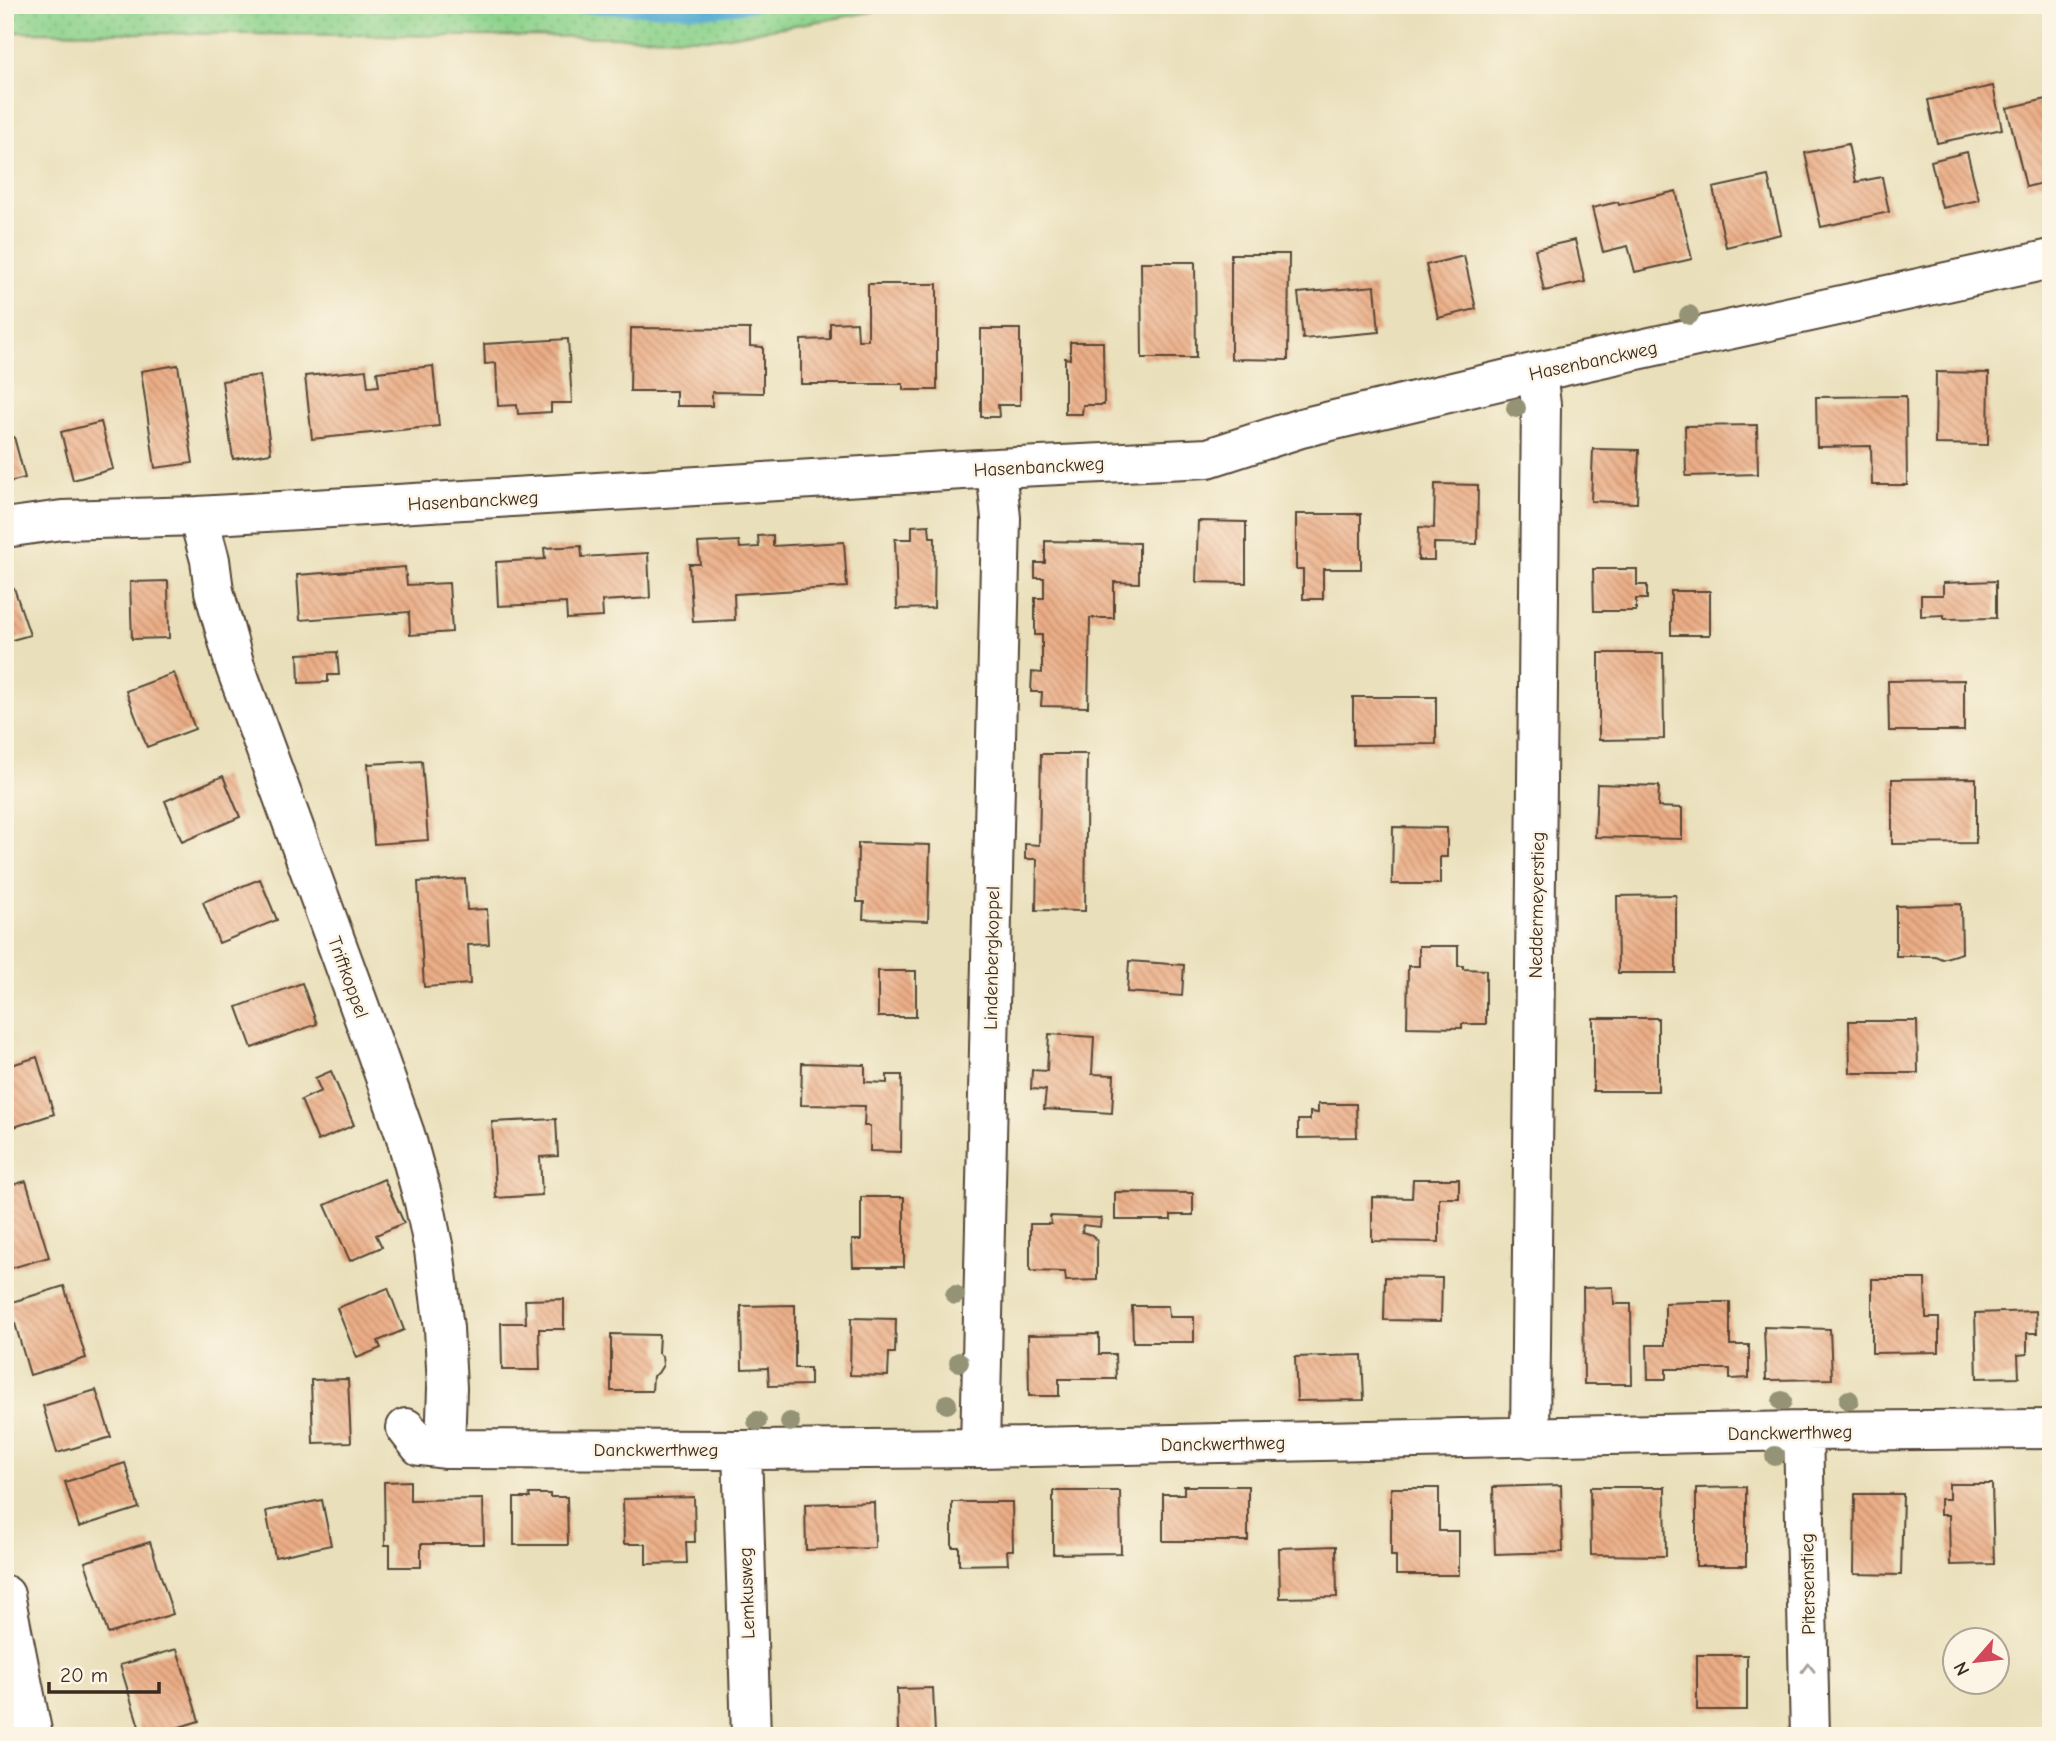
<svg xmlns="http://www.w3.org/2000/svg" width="2056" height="1741" font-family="'Comic Neue',sans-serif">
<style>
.park{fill:url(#park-dots);stroke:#647e56;stroke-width:2}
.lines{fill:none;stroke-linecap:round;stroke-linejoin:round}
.stream{stroke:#53aad0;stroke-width:10}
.building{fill:url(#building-back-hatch)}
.minor-casing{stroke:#554535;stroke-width:42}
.minor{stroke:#fff;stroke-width:38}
.tree{fill:#959374}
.oneway{stroke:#a79f9a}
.labels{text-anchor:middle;stroke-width:5;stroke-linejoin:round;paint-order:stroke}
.street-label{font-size:19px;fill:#3b2a1e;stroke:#fcf5e5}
</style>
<defs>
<pattern id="park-dots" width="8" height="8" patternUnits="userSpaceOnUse" patternTransform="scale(1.75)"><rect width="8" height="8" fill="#8ed38d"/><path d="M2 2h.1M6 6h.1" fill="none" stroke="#7bb579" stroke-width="1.8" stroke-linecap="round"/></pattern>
<pattern id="building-back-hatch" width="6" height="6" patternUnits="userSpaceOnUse" patternTransform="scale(1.75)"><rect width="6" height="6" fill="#ebad86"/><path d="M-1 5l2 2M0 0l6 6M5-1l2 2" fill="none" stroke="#c08d6d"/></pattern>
</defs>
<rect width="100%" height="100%" fill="#fcf5e5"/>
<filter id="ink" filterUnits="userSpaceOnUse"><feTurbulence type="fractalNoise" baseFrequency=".0143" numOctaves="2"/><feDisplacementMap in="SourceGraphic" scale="14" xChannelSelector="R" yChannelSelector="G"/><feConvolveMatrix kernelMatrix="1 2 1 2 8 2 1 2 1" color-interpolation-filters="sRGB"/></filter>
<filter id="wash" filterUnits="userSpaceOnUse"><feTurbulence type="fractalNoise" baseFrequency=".00686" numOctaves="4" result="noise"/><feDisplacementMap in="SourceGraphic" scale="28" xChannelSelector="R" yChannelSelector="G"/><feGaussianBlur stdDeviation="1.57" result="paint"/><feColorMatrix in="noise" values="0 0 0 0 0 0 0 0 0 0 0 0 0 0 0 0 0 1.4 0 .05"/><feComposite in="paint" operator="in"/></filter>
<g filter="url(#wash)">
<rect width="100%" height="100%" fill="#e9dfba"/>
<path class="park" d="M 5,5 L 914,5 L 717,38 L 5,32 Z"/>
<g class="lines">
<path class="stream" d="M 442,5 L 717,12 L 759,5"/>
</g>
<g id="blocks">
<path class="building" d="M 1993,86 L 2002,129 L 1937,143 L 1928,100 Z
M 2051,98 L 2051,181 L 2026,187 L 2007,108 Z
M 1848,144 L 1856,182 L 1882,177 L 1889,212 L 1821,227 L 1805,153 Z
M 1967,152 L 1979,200 L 1942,208 L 1931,161 Z
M 1768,176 L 1781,234 L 1726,247 L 1713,188 Z
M 1676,191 L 1692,259 L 1635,272 L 1628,246 L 1603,252 L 1592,208 L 1618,202 L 1619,205 Z
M 1575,240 L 1585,282 L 1544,291 L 1535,249 Z
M 1231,254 L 1289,254 L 1288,360 L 1231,359 Z
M 1464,256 L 1476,309 L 1438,318 L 1426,265 Z
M 1141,262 L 1195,262 L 1196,358 L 1142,358 Z
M 868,284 L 937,284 L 937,390 L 903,390 L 903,384 L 801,384 L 801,340 L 830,339 L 830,323 L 857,322 L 858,340 L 868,340 Z
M 1375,286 L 1379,332 L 1303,339 L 1298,293 Z
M 631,328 L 750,329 L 750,346 L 763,347 L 763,393 L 712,392 L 712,406 L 676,406 L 676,391 L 630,391 Z
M 981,329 L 1020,329 L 1020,405 L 998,405 L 999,417 L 981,417 Z
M 568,339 L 572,403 L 551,403 L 551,412 L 518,414 L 517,405 L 498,406 L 496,363 L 485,364 L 484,344 Z
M 1070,342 L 1103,342 L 1104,405 L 1083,405 L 1082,414 L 1065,414 L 1065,358 L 1070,359 Z
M 178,365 L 193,463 L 155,468 L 141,371 Z
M 433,366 L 439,426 L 312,439 L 305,376 L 366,370 L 368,387 L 379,386 L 377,372 Z
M 1936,372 L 1989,373 L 1988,445 L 1935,444 Z
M 260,375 L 271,453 L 233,459 L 222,381 Z
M 1906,396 L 1907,485 L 1872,485 L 1871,446 L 1817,447 L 1816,397 Z
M 101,422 L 113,469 L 73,480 L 61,432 Z
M 1757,425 L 1758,474 L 1686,476 L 1685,426 Z
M 14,437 L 25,478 L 5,483 L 5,439 Z
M 1593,449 L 1639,450 L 1637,503 L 1591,501 Z
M 1435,484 L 1478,485 L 1477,544 L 1434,543 L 1434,560 L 1418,560 L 1419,527 L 1434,528 Z
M 1296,514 L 1361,514 L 1361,569 L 1323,569 L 1323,599 L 1303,599 L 1303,569 L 1296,569 Z
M 1198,521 L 1246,522 L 1246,583 L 1196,582 Z
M 929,525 L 930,537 L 935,537 L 934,608 L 897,609 L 895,539 L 912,539 L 912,526 Z
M 773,535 L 773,546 L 844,542 L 847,587 L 734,594 L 735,620 L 693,622 L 689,564 L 700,564 L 698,543 L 739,541 L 740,548 L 759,547 L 758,536 Z
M 1045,541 L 1139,543 L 1139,583 L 1114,582 L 1114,618 L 1090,618 L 1088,707 L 1041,706 L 1042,692 L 1031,692 L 1032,672 L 1042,673 L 1042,635 L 1035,635 L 1035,598 L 1044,598 L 1044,578 L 1035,578 L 1035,563 L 1045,563 Z
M 581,546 L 582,557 L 648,553 L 650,598 L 602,601 L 603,617 L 567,619 L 566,603 L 498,606 L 496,562 L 545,559 L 544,548 Z
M 405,567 L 407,585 L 449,583 L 452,632 L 410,635 L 409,612 L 300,620 L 297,575 Z
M 1593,569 L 1637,569 L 1637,585 L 1647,585 L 1647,599 L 1636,599 L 1636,611 L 1594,611 Z
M 168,581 L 169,638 L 132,639 L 130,582 Z
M 1996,581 L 1996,618 L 1944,619 L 1944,615 L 1921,616 L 1921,595 L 1943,595 L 1943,583 Z
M 14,588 L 30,635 L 5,642 L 5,591 Z
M 1671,591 L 1710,591 L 1710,635 L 1671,635 Z
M 337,652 L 339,675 L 328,675 L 328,682 L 299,683 L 298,654 Z
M 1599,653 L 1663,653 L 1664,739 L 1599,740 Z
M 174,673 L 195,729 L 147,747 L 126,691 Z
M 1964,680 L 1964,731 L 1889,731 L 1888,681 Z
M 1353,697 L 1436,697 L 1436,744 L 1353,745 Z
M 1041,754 L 1087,754 L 1085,911 L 1036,910 L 1037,859 L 1025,859 L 1025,844 L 1039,845 Z
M 422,761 L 428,840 L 374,844 L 368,764 Z
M 223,776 L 240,817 L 182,842 L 165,801 Z
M 1976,778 L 1976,843 L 1892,844 L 1892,779 Z
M 1597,784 L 1659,786 L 1658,807 L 1682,808 L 1682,839 L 1595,837 Z
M 1393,827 L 1447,828 L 1447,857 L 1440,857 L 1440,884 L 1392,884 Z
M 858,843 L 930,845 L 928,921 L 863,919 L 864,902 L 857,902 Z
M 260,879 L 277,920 L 219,943 L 203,902 Z
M 465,879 L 467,910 L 487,909 L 489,944 L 468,945 L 470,984 L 424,987 L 418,882 Z
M 1676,895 L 1676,973 L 1618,973 L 1617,896 Z
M 1961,904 L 1962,953 L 1942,959 L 1935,956 L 1896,956 L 1896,906 Z
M 1419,946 L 1458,946 L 1458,966 L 1463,966 L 1463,969 L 1486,970 L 1486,1024 L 1462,1024 L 1462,1028 L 1407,1027 L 1408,966 L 1419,966 Z
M 1129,961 L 1184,965 L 1182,996 L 1127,992 Z
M 878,971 L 916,971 L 916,1017 L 878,1017 Z
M 302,983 L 317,1024 L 252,1048 L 237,1007 Z
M 1593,1018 L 1658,1018 L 1658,1091 L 1593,1091 Z
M 1849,1021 L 1917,1021 L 1918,1073 L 1850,1073 Z
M 1049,1034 L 1094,1037 L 1092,1074 L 1114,1075 L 1112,1113 L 1044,1109 L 1046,1090 L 1031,1089 L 1032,1070 L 1047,1071 Z
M 37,1057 L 54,1114 L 8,1129 L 5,1121 L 5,1067 Z
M 802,1063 L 865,1065 L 865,1082 L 887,1083 L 887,1075 L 902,1075 L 901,1152 L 870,1151 L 870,1126 L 864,1126 L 865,1106 L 801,1105 Z
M 331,1071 L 354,1125 L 318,1141 L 301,1100 L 321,1091 L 315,1078 Z
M 1318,1104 L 1356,1104 L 1357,1137 L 1298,1138 L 1298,1120 L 1310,1120 L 1310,1112 L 1318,1113 Z
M 556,1119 L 558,1156 L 540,1157 L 542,1195 L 496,1198 L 492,1122 Z
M 384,1179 L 404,1223 L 376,1235 L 382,1247 L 350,1261 L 325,1205 Z
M 1413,1179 L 1459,1179 L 1459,1198 L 1439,1198 L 1439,1242 L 1372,1241 L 1372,1197 L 1412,1198 Z
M 26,1181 L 49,1257 L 5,1270 L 5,1187 Z
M 1115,1192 L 1193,1193 L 1193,1215 L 1171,1215 L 1171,1220 L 1115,1220 Z
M 861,1197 L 904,1197 L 904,1267 L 853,1267 L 852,1240 L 861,1240 Z
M 1050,1216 L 1101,1218 L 1100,1227 L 1083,1225 L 1082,1232 L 1092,1235 L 1097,1241 L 1097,1280 L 1066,1281 L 1065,1272 L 1030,1271 L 1030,1224 L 1051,1224 Z
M 1385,1277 L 1442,1278 L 1441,1321 L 1384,1320 Z
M 1872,1279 L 1925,1279 L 1926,1318 L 1939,1318 L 1939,1352 L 1872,1353 Z
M 64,1286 L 86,1358 L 30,1375 L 9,1303 Z
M 1613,1287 L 1614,1304 L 1631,1304 L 1632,1384 L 1584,1384 L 1583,1288 Z
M 388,1288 L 404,1330 L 378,1341 L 381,1348 L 357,1358 L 337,1308 Z
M 564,1299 L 564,1329 L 539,1329 L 540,1370 L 502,1370 L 501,1323 L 526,1323 L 525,1300 Z
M 1697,1302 L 1730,1302 L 1730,1345 L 1749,1345 L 1749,1378 L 1730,1379 L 1730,1369 L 1666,1369 L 1666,1379 L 1648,1379 L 1647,1345 L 1665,1345 L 1665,1303 Z
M 795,1305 L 795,1368 L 810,1368 L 810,1385 L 769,1386 L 768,1368 L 742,1369 L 741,1306 Z
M 1132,1306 L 1168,1306 L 1169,1317 L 1194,1317 L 1194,1342 L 1133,1342 Z
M 2036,1311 L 2037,1333 L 2027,1333 L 2027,1354 L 2018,1355 L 2019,1377 L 1977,1378 L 1975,1313 Z
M 851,1318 L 896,1319 L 895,1353 L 889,1353 L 888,1376 L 850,1375 Z
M 1764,1327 L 1830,1329 L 1832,1379 L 1766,1380 Z
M 611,1334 L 659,1335 L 658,1353 L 662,1356 L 663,1365 L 658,1373 L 653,1376 L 652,1391 L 611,1391 Z
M 1099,1334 L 1099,1354 L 1115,1354 L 1116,1379 L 1059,1379 L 1059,1396 L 1029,1396 L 1028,1335 Z
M 1362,1355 L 1364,1400 L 1297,1401 L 1295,1357 Z
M 348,1379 L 351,1442 L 313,1443 L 311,1380 Z
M 96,1390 L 111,1437 L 57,1453 L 43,1406 Z
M 125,1463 L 139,1508 L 79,1527 L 65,1482 Z
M 410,1481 L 410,1500 L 483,1499 L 484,1544 L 421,1544 L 421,1567 L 390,1567 L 390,1545 L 385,1545 L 384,1482 Z
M 1949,1484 L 1992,1484 L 1994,1564 L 1950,1565 L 1949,1515 L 1940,1515 L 1940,1499 L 1949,1499 Z
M 1561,1485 L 1563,1552 L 1495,1554 L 1493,1487 Z
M 1184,1486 L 1248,1486 L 1248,1541 L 1163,1541 L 1163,1494 L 1184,1494 Z
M 1590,1487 L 1665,1487 L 1666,1556 L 1591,1555 Z
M 1746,1487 L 1746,1566 L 1696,1566 L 1696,1488 Z
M 1391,1488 L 1439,1488 L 1439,1531 L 1459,1531 L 1459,1575 L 1396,1575 L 1396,1556 L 1391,1556 Z
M 1053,1491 L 1120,1491 L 1121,1553 L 1053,1554 Z
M 529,1494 L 550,1494 L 550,1497 L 567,1497 L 568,1545 L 514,1545 L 514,1498 L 530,1498 Z
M 1855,1494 L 1903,1494 L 1901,1575 L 1854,1574 Z
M 694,1497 L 695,1542 L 686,1542 L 687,1563 L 646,1564 L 646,1544 L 624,1544 L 623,1499 Z
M 322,1500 L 331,1545 L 275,1557 L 266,1511 Z
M 874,1502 L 875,1548 L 806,1550 L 805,1504 Z
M 952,1502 L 1012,1502 L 1013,1550 L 1007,1550 L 1008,1564 L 959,1565 L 959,1547 L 952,1547 Z
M 150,1542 L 173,1614 L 108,1634 L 85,1562 Z
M 1336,1546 L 1337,1597 L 1280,1598 L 1279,1548 Z
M 177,1649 L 199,1721 L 150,1736 L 142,1736 L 120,1665 Z
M 1697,1655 L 1747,1655 L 1747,1710 L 1697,1710 Z
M 933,1688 L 935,1734 L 898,1735 L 897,1689 Z"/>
</g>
</g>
<g filter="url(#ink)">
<use href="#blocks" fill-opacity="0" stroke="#554535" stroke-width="2"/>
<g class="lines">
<defs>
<path id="minor" d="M 198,516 L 210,560 L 214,591 L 235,666 L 374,1046 L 405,1134 L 424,1202 L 434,1250 L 444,1328 L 447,1388 L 445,1449
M 5,528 L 62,520 L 198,516 L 996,468 L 1208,458 L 1301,428 L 1537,372 L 2051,259
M 406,1428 L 420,1446 L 445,1449 L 742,1450 L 980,1448 L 1803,1431 L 2051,1429
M 1803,1431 L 1810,1736
M 1530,1438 L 1541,405 L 1537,372
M 980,1448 L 1001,518 L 996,468
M 742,1450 L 751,1736
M 5,1595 L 33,1736"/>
</defs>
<use href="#minor" class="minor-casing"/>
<use href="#minor" class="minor"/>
</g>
<g class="tree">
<circle cx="1689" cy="315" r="10"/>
<circle cx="1516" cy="408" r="10"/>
<circle cx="955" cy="1295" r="10"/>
<circle cx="959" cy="1362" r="10"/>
<circle cx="1849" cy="1400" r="10"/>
<circle cx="1782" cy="1401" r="10"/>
<circle cx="947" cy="1404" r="10"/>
<circle cx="757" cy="1421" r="10"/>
<circle cx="790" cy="1422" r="10"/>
<circle cx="1775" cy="1456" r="10"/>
</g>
<defs><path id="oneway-chevron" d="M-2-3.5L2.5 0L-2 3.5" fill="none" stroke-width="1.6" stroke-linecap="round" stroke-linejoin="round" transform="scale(1.75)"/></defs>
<use class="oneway" href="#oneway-chevron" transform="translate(1808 1668) rotate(-91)"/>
</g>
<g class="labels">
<g class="street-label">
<text transform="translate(1593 360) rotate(-12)" y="7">Hasenbanckweg</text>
<text transform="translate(1039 466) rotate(-3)" y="7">Hasenbanckweg</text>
<text transform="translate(473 500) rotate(-3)" y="7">Hasenbanckweg</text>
<text transform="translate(1536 905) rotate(-89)" y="7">Neddermeyerstieg</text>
<text transform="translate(991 958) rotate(-89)" y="7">Lindenbergkoppel</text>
<text transform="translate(349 977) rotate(70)" y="7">Triftkoppel</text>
<text transform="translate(1790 1432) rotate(-1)" y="7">Danckwerthweg</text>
<text transform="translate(1223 1443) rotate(-1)" y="7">Danckwerthweg</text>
<text x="656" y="1456">Danckwerthweg</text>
<text transform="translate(1807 1584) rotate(-91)" y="7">Pitersenstieg</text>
<text transform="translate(746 1593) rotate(-92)" y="7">Lemkusweg</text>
</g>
</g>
<rect width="2056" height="1741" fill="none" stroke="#fcf5e5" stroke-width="28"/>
<g transform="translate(1976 1661) rotate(242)"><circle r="33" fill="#fcf5e5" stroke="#afa495" stroke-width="2"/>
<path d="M0-5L12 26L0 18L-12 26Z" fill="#d1495b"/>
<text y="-10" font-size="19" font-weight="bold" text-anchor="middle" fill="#3b2a1e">N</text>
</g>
<path d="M49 1682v10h110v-10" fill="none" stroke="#3b2a1e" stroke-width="3.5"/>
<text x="60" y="1682" font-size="21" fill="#3b2a1e" stroke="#fcf5e5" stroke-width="5" paint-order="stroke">20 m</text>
</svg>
